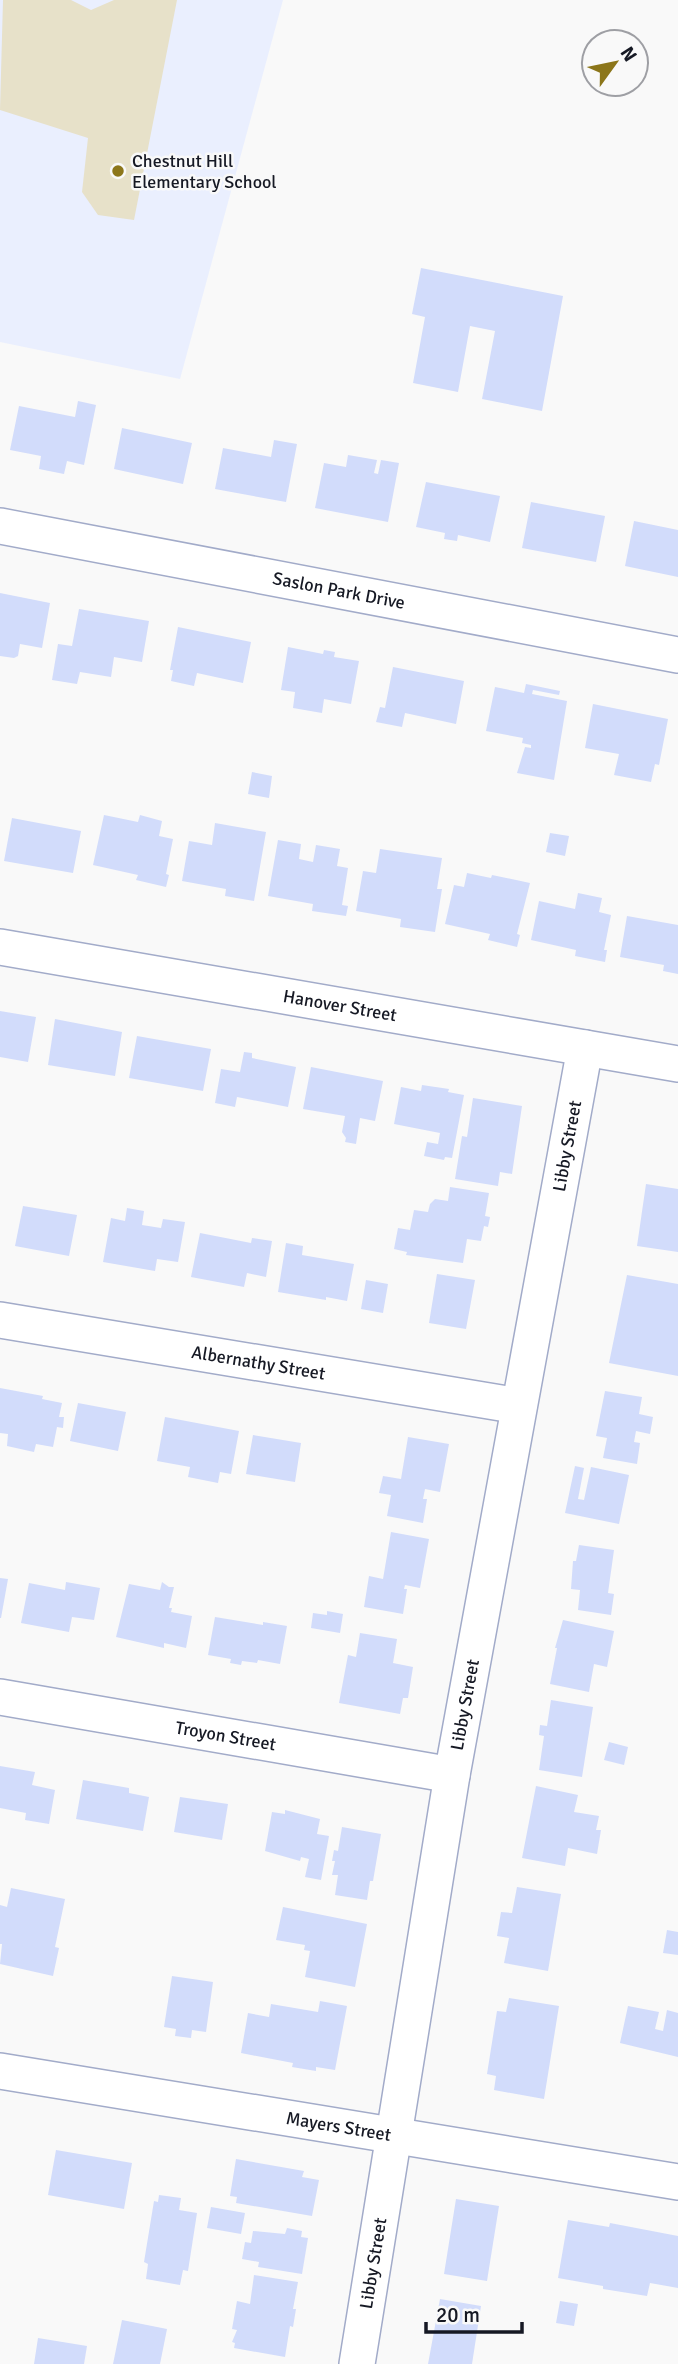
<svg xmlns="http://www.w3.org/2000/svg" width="678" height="2364" font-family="Signika,sans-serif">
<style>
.built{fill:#eaeffe}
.green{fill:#e7e1c9}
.building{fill:#d2dcfb}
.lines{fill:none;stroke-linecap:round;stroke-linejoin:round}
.minor-casing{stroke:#a2abc9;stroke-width:38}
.minor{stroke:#fff;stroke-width:35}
.poi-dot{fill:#8c761a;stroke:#f9f9f9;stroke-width:2.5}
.labels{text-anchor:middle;stroke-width:5;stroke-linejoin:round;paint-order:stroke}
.poi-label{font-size:18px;fill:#161924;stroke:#f9f9f9;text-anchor:start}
.street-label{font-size:18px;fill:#161924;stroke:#f9f9f9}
</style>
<rect width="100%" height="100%" fill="#f9f9f9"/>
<path class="built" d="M 0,0 L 283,0 L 180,379 L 0,342 Z"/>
<path class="green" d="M 3,0 L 71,0 L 91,10 L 114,0 L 177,0 L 134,220 L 98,215 L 82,192 L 88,138 L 0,110 Z"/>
<path class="building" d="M 421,268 L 563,296 L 542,411 L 482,399 L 495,331 L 470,326 L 458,392 L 413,383 L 425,317 L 412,314 Z
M 78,401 L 96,405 L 84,465 L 67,461 L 64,474 L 39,469 L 41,456 L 10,450 L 19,406 L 75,417 Z
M 122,428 L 192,443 L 183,484 L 114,469 Z
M 274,440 L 297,444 L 286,502 L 215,489 L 223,448 L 271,457 Z
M 348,455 L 377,460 L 374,473 L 378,474 L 381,460 L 399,463 L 388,522 L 315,508 L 324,463 L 346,467 Z
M 426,482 L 500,496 L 490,542 L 458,535 L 457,541 L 444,539 L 445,533 L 416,527 Z
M 531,502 L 605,516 L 596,562 L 522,548 Z
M 634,521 L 678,530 L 678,577 L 625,566 Z
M 0,593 L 50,603 L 42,648 L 20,644 L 18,656 L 14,658 L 0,656 Z
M 79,609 L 149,621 L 142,662 L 114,657 L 111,677 L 80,672 L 77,684 L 52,680 L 58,644 L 72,646 Z
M 178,627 L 251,642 L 243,683 L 197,673 L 194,686 L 171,681 L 173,670 L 170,670 Z
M 288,647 L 323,654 L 324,650 L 335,652 L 334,657 L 359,661 L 351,704 L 324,699 L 322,713 L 293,708 L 295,692 L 281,690 Z
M 393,667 L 464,681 L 456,724 L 405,713 L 402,727 L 376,722 L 380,707 L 385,708 Z
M 526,684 L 560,691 L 559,695 L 533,690 L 532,694 L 567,701 L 554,780 L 517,773 L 525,747 L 531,748 L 531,745 L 522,743 L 523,738 L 486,731 L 495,687 L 524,693 Z
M 593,704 L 668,719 L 659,765 L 655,764 L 651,782 L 614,775 L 619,754 L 585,748 Z
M 252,772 L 272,776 L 269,798 L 248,794 Z
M 104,815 L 138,822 L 140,815 L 162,821 L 159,836 L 173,839 L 166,874 L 169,875 L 166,887 L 136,880 L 138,875 L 93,865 Z
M 12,818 L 81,831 L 73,873 L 4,861 Z
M 215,823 L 266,832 L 254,901 L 225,896 L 226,889 L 182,881 L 189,841 L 212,845 Z
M 550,833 L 569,836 L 565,856 L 546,852 Z
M 278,840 L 301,844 L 299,859 L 313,862 L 316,845 L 340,849 L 337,866 L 348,868 L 342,905 L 348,906 L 346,916 L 312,911 L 313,904 L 268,896 Z
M 380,849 L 442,858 L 437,889 L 442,889 L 435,932 L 400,927 L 401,919 L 356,911 L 363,871 L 376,873 Z
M 467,873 L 491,878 L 492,875 L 530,883 L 517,934 L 520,935 L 517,947 L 488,940 L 490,934 L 445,924 L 454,885 L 464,887 Z
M 578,893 L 602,898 L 599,912 L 611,915 L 604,950 L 607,950 L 605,962 L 575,956 L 576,950 L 531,940 L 539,901 L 575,909 Z
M 627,916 L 678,925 L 678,974 L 663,971 L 664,965 L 620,957 Z
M 0,1011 L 36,1017 L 28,1062 L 0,1057 Z
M 55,1019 L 122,1032 L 115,1076 L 48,1065 Z
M 137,1036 L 211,1049 L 203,1091 L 129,1078 Z
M 244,1052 L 252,1053 L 252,1058 L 296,1067 L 288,1107 L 237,1097 L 235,1107 L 215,1103 L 221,1069 L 240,1072 Z
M 311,1067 L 383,1081 L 375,1121 L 360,1118 L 356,1144 L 345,1142 L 346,1138 L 342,1132 L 345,1116 L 303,1109 Z
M 422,1085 L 449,1089 L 448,1092 L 464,1095 L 452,1158 L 445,1157 L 444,1160 L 424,1156 L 427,1142 L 438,1144 L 440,1133 L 394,1124 L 401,1087 L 421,1091 Z
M 473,1098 L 522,1106 L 512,1174 L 500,1172 L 498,1186 L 455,1179 L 462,1136 L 467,1137 Z
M 646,1184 L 678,1189 L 678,1252 L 637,1246 Z
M 450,1187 L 489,1193 L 485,1216 L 490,1217 L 488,1227 L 484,1226 L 481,1241 L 467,1239 L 463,1263 L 406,1255 L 407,1252 L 394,1249 L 398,1228 L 410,1230 L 414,1210 L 428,1212 L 430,1204 L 435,1199 L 448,1201 Z
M 23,1206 L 77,1215 L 69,1256 L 15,1246 Z
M 127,1208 L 144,1211 L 142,1225 L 161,1228 L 163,1219 L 185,1222 L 178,1262 L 157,1259 L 155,1271 L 103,1262 L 111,1218 L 125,1221 Z
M 200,1233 L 251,1243 L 252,1238 L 272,1241 L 266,1277 L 247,1273 L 244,1287 L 191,1277 Z
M 286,1243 L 303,1246 L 302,1255 L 354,1264 L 347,1301 L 326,1297 L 326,1300 L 278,1292 Z
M 437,1274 L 475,1280 L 466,1329 L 429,1323 Z
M 627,1275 L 678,1284 L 678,1376 L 609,1363 Z
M 366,1280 L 388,1284 L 383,1313 L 361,1309 Z
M 0,1388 L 43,1396 L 42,1399 L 62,1403 L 59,1417 L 64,1417 L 63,1428 L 57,1427 L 53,1447 L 36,1444 L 34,1452 L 7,1446 L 8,1434 L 0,1433 Z
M 605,1391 L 642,1397 L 639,1414 L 653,1417 L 650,1434 L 636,1431 L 634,1442 L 640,1443 L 637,1464 L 603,1458 L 607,1438 L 596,1436 Z
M 78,1403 L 126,1412 L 118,1451 L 70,1441 Z
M 165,1417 L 239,1431 L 231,1474 L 220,1472 L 218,1483 L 188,1477 L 190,1467 L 157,1461 Z
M 253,1435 L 301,1443 L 295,1482 L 246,1474 Z
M 408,1437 L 449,1444 L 440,1492 L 425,1489 L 423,1499 L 427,1499 L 423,1523 L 387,1516 L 391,1495 L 379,1493 L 383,1476 L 401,1479 Z
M 575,1466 L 584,1468 L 578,1499 L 584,1500 L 591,1467 L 629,1475 L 619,1524 L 565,1513 Z
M 391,1532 L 429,1539 L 420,1588 L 405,1585 L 404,1589 L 407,1589 L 403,1614 L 364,1607 L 369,1576 L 383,1579 Z
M 579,1545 L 614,1550 L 608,1593 L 614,1594 L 611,1615 L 578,1610 L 580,1590 L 571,1589 L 573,1561 L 576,1561 Z
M 0,1578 L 8,1579 L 1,1618 L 0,1618 Z
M 66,1582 L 100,1588 L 94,1620 L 72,1617 L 69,1632 L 21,1623 L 29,1583 L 65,1590 Z
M 162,1582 L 169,1587 L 174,1587 L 169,1608 L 172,1608 L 171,1612 L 192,1616 L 186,1648 L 164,1643 L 164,1648 L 116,1637 L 129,1584 L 160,1590 Z
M 327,1611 L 343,1614 L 340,1633 L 311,1628 L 313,1613 L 327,1615 Z
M 215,1617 L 263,1625 L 263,1622 L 287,1626 L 280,1664 L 258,1660 L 257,1663 L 242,1661 L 241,1665 L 230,1663 L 231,1659 L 208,1655 Z
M 563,1620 L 614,1631 L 607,1667 L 594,1664 L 589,1692 L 550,1684 L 557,1648 L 555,1648 Z
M 360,1633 L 397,1639 L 393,1663 L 413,1667 L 408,1698 L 403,1698 L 400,1714 L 339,1703 L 348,1655 L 356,1657 Z
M 551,1700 L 593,1707 L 582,1777 L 539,1770 L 544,1736 L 539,1735 L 540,1725 L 547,1726 Z
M 609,1742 L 628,1747 L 624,1765 L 604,1760 Z
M 0,1766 L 35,1772 L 32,1785 L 55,1790 L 49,1824 L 25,1820 L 26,1813 L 0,1808 Z
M 83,1780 L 129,1788 L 129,1793 L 149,1797 L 143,1831 L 76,1819 Z
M 536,1786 L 578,1795 L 574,1812 L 599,1816 L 596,1830 L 601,1830 L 597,1854 L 568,1848 L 565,1866 L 522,1858 Z
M 180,1797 L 228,1804 L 222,1840 L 174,1832 Z
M 285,1810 L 320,1819 L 317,1834 L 329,1836 L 321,1880 L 305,1877 L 309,1859 L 301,1857 L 300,1861 L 265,1851 L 272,1812 L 285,1814 Z
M 342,1827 L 381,1834 L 373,1881 L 370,1881 L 367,1900 L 335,1895 L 338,1875 L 332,1875 L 335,1861 L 332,1861 L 334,1850 L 338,1851 Z
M 517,1887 L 561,1894 L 548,1971 L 504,1963 L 509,1938 L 497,1936 L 501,1912 L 512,1913 Z
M 11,1888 L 65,1899 L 55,1947 L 59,1948 L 53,1976 L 0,1964 L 2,1944 L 0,1944 L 0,1905 L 7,1907 Z
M 283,1907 L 367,1924 L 355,1987 L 305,1977 L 310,1951 L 304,1950 L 305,1945 L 276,1940 Z
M 667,1930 L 678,1932 L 678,1955 L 663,1953 Z
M 172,1976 L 213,1982 L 206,2032 L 192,2030 L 191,2038 L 175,2036 L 176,2029 L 164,2027 Z
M 509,1998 L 559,2006 L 544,2099 L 494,2090 L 496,2076 L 487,2074 L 497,2011 L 506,2012 Z
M 320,2001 L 347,2006 L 335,2070 L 316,2067 L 316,2071 L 292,2067 L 293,2063 L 241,2053 L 248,2013 L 269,2017 L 271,2004 L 318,2012 Z
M 628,2006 L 659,2012 L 655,2029 L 663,2031 L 667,2010 L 678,2013 L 678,2057 L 620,2043 Z
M 56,2150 L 132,2163 L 124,2209 L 48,2195 Z
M 236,2159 L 304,2171 L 302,2177 L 319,2180 L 312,2216 L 236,2203 L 237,2197 L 230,2196 Z
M 159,2195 L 181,2198 L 179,2210 L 197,2213 L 188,2271 L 183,2270 L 180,2285 L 146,2279 L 148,2264 L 144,2262 L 154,2201 L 158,2202 Z
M 456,2199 L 499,2206 L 487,2281 L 444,2274 Z
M 211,2207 L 245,2213 L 241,2234 L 207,2228 Z
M 568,2220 L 609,2227 L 610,2223 L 678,2236 L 678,2288 L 650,2283 L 647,2296 L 603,2289 L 603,2286 L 558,2278 Z
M 287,2228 L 302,2231 L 301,2237 L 308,2238 L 302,2274 L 258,2267 L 259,2262 L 242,2259 L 245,2242 L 251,2243 L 253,2231 L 285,2234 Z
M 254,2275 L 298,2282 L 293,2309 L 296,2309 L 293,2327 L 290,2326 L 285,2357 L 234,2348 L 235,2343 L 232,2342 L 237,2330 L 232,2329 L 237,2301 L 250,2304 Z
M 440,2299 L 481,2306 L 472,2364 L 428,2364 Z
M 560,2301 L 578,2304 L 574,2326 L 556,2323 Z
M 122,2320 L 167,2329 L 160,2364 L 113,2364 Z
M 38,2338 L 87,2346 L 84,2364 L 34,2364 Z"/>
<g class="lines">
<defs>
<g id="minor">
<path id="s1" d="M 0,526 L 678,655"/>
<path id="s2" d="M 0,947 L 678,1064"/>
<path id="s3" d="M 0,1320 L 519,1406"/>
<path id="s4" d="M 0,1697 L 452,1775"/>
<path id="s5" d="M 0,2071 L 678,2182"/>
<path id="s6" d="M 357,2364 L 452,1775 L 585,1048"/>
</g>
</defs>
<use href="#minor" class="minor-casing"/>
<use href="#minor" class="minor"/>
</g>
<circle class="poi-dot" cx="118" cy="171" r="7"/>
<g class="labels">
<g class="poi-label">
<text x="132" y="167">Chestnut Hill<tspan x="132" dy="21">Elementary School</tspan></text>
</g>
<g class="street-label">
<text dy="6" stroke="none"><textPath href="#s1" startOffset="345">Saslon Park Drive</textPath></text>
<text dy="6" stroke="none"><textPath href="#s2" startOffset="345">Hanover Street</textPath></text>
<text dy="6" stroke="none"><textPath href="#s6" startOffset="1236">Libby Street</textPath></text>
<text dy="6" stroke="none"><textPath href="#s3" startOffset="262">Albernathy Street</textPath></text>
<text dy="6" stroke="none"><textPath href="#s6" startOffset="668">Libby Street</textPath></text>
<text dy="6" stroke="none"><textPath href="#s4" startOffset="229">Troyon Street</textPath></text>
<text dy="6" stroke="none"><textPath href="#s5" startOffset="343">Mayers Street</textPath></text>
<text dy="6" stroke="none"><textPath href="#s6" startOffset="102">Libby Street</textPath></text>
</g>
</g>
<g transform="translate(615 63) rotate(57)"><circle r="33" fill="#f9f9f9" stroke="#9e9fa4" stroke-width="2"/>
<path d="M0-5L12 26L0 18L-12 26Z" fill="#8c761a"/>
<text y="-10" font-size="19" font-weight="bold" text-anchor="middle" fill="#161924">N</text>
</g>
<path d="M426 2322v10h96v-10" fill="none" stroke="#161924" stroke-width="3.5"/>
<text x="436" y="2322" font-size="21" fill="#161924" stroke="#f9f9f9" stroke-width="5" paint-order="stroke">20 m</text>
</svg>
